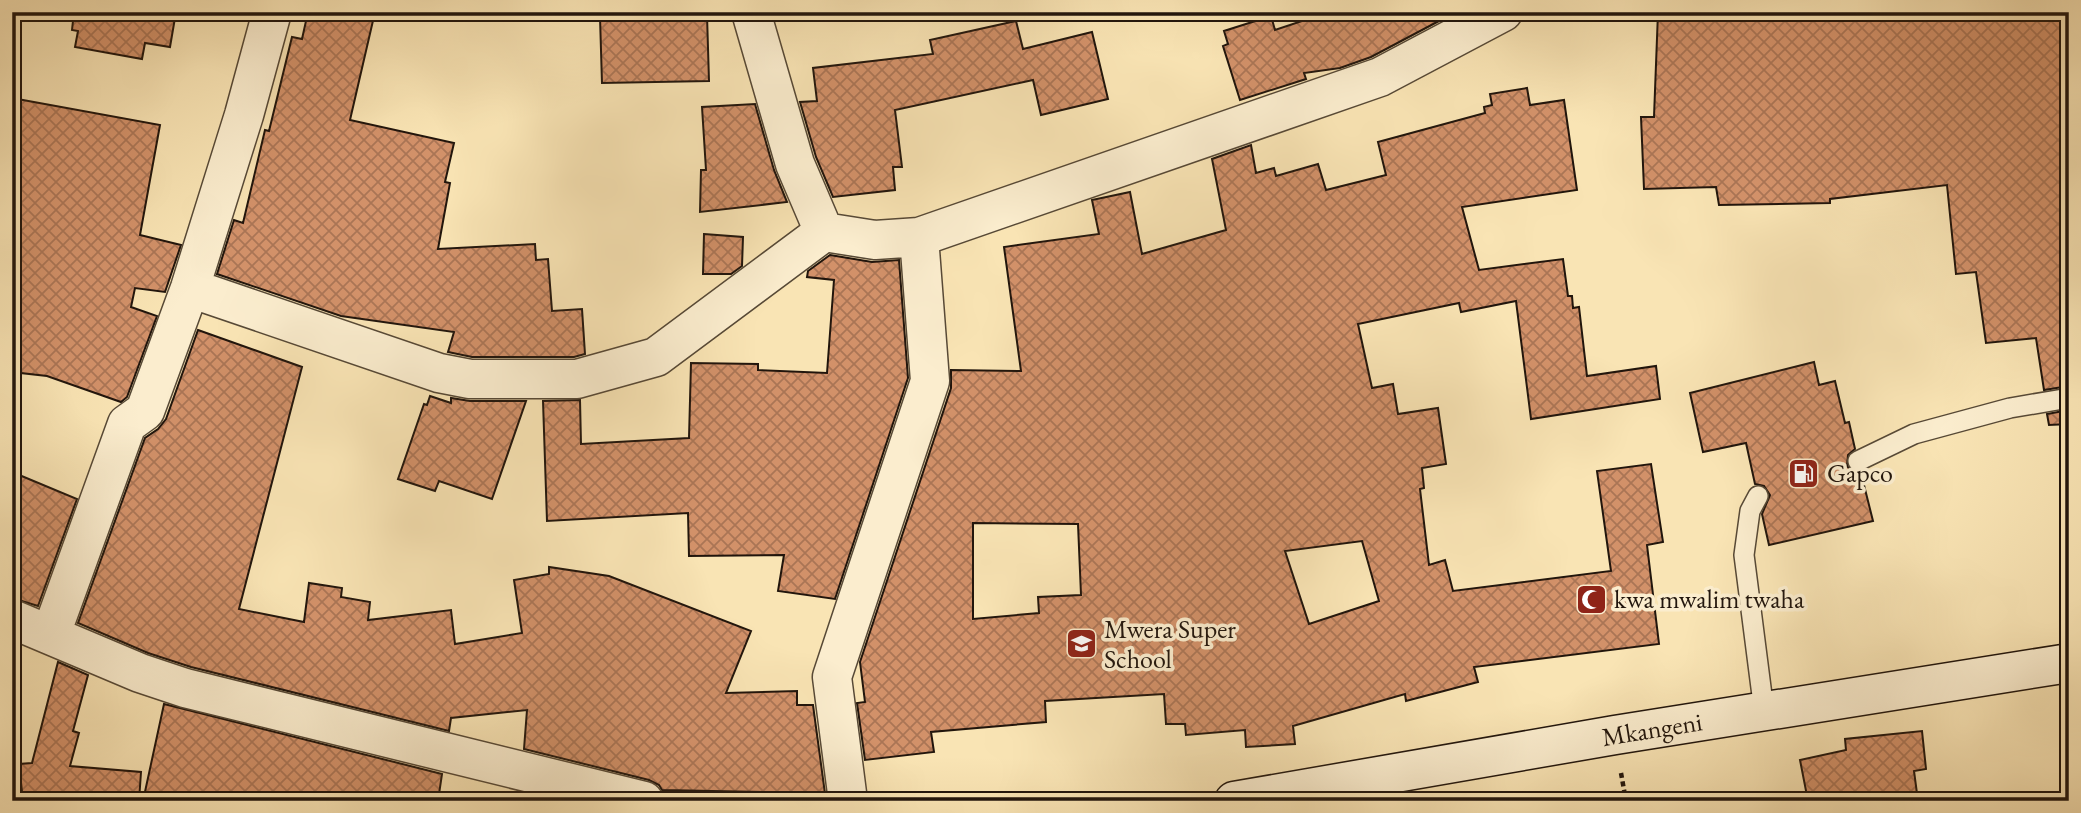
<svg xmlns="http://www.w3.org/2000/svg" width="2081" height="813" font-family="'EB Garamond',serif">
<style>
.building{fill:url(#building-cross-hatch);stroke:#21150c;stroke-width:2;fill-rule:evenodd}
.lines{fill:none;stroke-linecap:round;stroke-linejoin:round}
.lane-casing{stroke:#574936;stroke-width:22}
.street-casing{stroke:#574936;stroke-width:41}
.secondary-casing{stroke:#21150c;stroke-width:41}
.path{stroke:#21150c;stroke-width:4.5;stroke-dasharray:5 3.5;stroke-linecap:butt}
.lane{stroke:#fbedce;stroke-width:19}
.street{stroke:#fbedce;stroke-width:38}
.secondary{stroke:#fbedce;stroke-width:38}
.labels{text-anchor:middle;stroke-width:7;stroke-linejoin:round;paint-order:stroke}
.poi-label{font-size:26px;fill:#21150c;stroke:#fbedce;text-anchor:start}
.street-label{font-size:26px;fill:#21150c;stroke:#fbedce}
</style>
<defs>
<pattern id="building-cross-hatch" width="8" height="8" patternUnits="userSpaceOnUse" patternTransform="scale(1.75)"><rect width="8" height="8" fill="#d29169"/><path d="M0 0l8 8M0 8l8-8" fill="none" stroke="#aa7555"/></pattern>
</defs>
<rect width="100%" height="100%" fill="#f9e4b4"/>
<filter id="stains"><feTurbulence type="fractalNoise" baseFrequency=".00286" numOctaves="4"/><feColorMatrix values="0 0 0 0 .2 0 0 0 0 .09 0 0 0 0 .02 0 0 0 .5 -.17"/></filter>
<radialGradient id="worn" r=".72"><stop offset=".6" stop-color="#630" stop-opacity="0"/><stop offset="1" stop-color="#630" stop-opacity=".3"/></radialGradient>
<path class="building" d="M 74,12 L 176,12 L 170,47 L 145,43 L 142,59 L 75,47 L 78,31 L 72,30 Z
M 308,12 L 375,12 L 350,120 L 454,143 L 445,182 L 450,183 L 438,249 L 535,244 L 536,260 L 548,259 L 552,311 L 582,309 L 585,354 L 574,357 L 472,357 L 448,352 L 454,332 L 341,316 L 217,274 L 234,220 L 243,223 L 265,130 L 269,131 L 292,37 L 302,39 Z
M 1329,12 L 1456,12 L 1371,57 L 1340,68 L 1304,73 L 1306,79 L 1240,100 L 1223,46 L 1228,44 L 1224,31 L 1271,16 L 1275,30 Z
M 1658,12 L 1906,12 L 1908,19 L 1937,12 L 2069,12 L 2069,386 L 2044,390 L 2036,338 L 1986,343 L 1976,272 L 1956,274 L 1947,185 L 1830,199 L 1830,203 L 1719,205 L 1716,187 L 1644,189 L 1641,117 L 1654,117 Z
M 707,15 L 709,81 L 602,83 L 600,17 Z
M 1016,21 L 1023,49 L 1092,32 L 1108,99 L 1041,115 L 1033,80 L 895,110 L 902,167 L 893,167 L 895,190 L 833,197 L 816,157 L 800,102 L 817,101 L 813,68 L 933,54 L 930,40 Z
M 1527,88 L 1530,105 L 1564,100 L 1577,190 L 1462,207 L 1479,270 L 1563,259 L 1568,296 L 1572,296 L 1573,308 L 1579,307 L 1587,376 L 1656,366 L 1660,399 L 1531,419 L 1516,301 L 1461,312 L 1459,303 L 1358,324 L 1372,388 L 1393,384 L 1398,414 L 1438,408 L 1446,464 L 1422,468 L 1424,488 L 1420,489 L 1429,565 L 1445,560 L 1453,591 L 1611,571 L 1597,471 L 1651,464 L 1663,542 L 1647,545 L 1659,644 L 1474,667 L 1478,682 L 1406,701 L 1405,694 L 1293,726 L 1295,744 L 1246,747 L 1245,730 L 1186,735 L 1185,724 L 1166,724 L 1164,694 L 1045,701 L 1046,722 L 931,732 L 934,752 L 865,760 L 857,703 L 865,702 L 860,662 L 951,388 L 951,370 L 1021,371 L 1004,247 L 1099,234 L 1092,200 L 1130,192 L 1142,254 L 1226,230 L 1212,159 L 1251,145 L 1256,173 L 1274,168 L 1276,176 L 1318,164 L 1326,190 L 1386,175 L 1378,142 L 1485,113 L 1484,107 L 1492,105 L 1490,94 ZM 973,523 L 1078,524 L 1081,595 L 1038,597 L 1039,613 L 973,619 ZM 1362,541 L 1379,601 L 1309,624 L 1285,551 Z
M 12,98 L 160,125 L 140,235 L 181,245 L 165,292 L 135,288 L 131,307 L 157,316 L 127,397 L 121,402 L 47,376 L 12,372 Z
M 755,104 L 774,170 L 787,202 L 700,212 L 701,170 L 706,170 L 702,107 Z
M 704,234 L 743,237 L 742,266 L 731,274 L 703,274 Z
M 830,255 L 872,262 L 899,260 L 908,378 L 835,599 L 778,591 L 784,555 L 689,556 L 688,513 L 547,521 L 543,401 L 580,400 L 581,444 L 689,438 L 691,363 L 758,364 L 758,370 L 827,373 L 834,280 L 807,277 L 808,271 Z
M 198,330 L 302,367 L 239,609 L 304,622 L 309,583 L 342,588 L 341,597 L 370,602 L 368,620 L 451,610 L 455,644 L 522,633 L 514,580 L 549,574 L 549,567 L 609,576 L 751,631 L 726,693 L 797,691 L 797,705 L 813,705 L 826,801 L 763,801 L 762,792 L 662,790 L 659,785 L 649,780 L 524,749 L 527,710 L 451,718 L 449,731 L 191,667 L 148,653 L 78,623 L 145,438 L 158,429 L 166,419 Z
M 1814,362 L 1819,385 L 1835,381 L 1845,423 L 1849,422 L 1855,449 L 1848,455 L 1847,466 L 1852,471 L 1861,473 L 1873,521 L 1769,545 L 1762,514 L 1770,495 L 1764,486 L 1755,484 L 1746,443 L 1703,452 L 1690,393 Z
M 430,396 L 451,403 L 451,398 L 470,401 L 526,401 L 492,499 L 439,481 L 435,491 L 398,479 L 424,404 L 427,405 Z
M 2069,410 L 2069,424 L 2049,425 L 2047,414 Z
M 12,472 L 77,499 L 38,606 L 12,598 Z
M 58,662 L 88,675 L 73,731 L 79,733 L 70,766 L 141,772 L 139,801 L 55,796 L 55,801 L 23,801 L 19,764 L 32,763 Z
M 164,704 L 442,774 L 438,801 L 143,801 Z
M 1922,731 L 1926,769 L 1914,771 L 1918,801 L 1808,801 L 1800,760 L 1846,750 L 1845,739 Z
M 522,794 L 551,801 L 522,801 Z"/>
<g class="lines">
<defs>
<path id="lane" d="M 1858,461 L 1914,434 L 2010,408 L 2069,398
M 1758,496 L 1750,511 L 1744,555 L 1764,711"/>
<path id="street" d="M 751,12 L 795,164 L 824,232 L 875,240 L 919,237 L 930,381 L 832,677 L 848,801
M 919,237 L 1380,77 L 1503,12
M 190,288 L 439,373 L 470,379 L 577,379 L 656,357 L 824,232
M 12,619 L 140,673 L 185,688 L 644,801
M 51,634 L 127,424 L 145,411 L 190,288 L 244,115 L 272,12"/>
<g id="secondary">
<path id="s1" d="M 1234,801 L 1615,735 L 2069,663"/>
</g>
</defs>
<use href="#lane" class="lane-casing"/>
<use href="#street" class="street-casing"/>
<use href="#secondary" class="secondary-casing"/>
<path class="path" d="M 1621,773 L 1626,801"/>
<use href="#lane" class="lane"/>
<use href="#street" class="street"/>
<use href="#secondary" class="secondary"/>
</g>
<defs>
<symbol id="fuel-square" viewBox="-11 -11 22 22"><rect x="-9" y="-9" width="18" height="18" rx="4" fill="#8f2418" stroke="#fbedce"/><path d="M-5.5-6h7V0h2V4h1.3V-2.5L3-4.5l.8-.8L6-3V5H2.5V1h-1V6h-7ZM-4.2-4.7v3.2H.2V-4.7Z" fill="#fff"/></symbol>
<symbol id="mosque-square" viewBox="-11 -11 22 22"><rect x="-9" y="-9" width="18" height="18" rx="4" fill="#8f2418" stroke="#fbedce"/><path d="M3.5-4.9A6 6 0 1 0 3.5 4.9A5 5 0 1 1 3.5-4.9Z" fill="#fff"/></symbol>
<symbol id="school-square" viewBox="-11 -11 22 22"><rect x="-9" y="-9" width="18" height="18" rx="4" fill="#8f2418" stroke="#fbedce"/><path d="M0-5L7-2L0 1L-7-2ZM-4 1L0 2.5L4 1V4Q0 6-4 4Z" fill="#fff"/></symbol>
</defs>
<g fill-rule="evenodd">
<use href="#fuel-square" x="1786" y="456" width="35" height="35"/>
<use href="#mosque-square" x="1574" y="582" width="35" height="35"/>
<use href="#school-square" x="1064" y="626" width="35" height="35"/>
</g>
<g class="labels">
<g class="poi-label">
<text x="1827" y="482">Gapco</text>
<text x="1614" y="608">kwa mwalim twaha</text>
<text x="1104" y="638">Mwera Super<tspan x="1104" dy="30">School</tspan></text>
</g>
<g class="street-label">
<text dy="9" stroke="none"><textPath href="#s1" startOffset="424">Mkangeni</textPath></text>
</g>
</g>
<rect width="2081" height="813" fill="none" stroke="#f9e4b4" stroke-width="42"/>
<rect x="14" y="14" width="2053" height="785" fill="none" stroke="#21150c" stroke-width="3.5"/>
<rect x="21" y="21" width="2039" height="771" fill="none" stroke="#21150c" stroke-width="2"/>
<rect width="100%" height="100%" filter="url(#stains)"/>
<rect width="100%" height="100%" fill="url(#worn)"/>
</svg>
